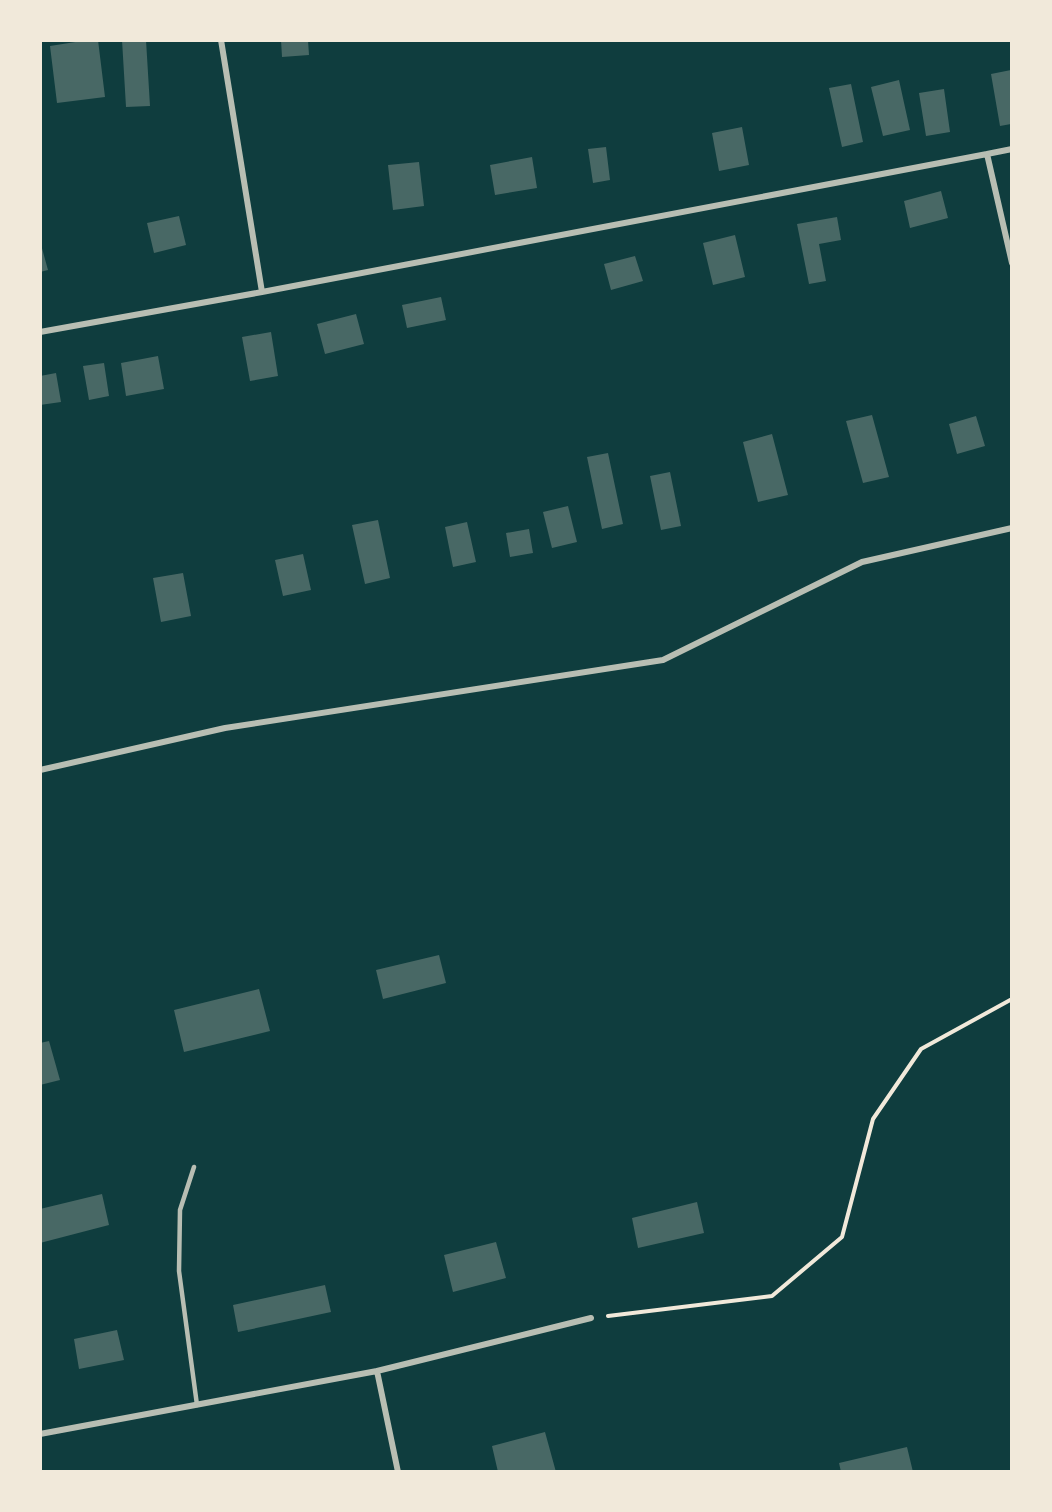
<svg xmlns="http://www.w3.org/2000/svg" width="1052" height="1512" font-family="'Noto Serif',serif">
<style>
.building{fill:#486865}
.lines{fill:none;stroke-linecap:round;stroke-linejoin:round}
.path{stroke:#f1e9da;stroke-width:4}
.service{stroke:#b8beb3;stroke-width:4.5}
.minor{stroke:#b8beb3;stroke-width:6}
</style>
<rect width="100%" height="100%" fill="#0f3d3e"/>
<path class="building" d="M 88,40 L 98,40 L 105,97 L 57,103 L 50,46 Z
M 122,40 L 146,40 L 150,106 L 126,107 Z
M 281,40 L 308,40 L 309,55 L 282,57 Z
M 1011,70 L 1011,124 L 1000,126 L 991,74 Z
M 899,80 L 910,130 L 883,136 L 871,87 Z
M 851,84 L 863,142 L 842,147 L 829,88 Z
M 944,89 L 950,132 L 926,136 L 919,93 Z
M 742,127 L 749,165 L 719,171 L 712,133 Z
M 606,147 L 610,180 L 593,183 L 588,149 Z
M 532,157 L 537,188 L 495,195 L 490,165 Z
M 419,162 L 424,206 L 393,210 L 388,165 Z
M 941,191 L 948,218 L 910,228 L 904,201 Z
M 179,216 L 186,245 L 154,253 L 147,223 Z
M 837,217 L 841,240 L 819,244 L 826,281 L 809,284 L 797,224 Z
M 735,235 L 745,277 L 713,285 L 703,243 Z
M 40,241 L 48,270 L 40,272 Z
M 635,256 L 643,281 L 611,290 L 604,264 Z
M 441,297 L 446,320 L 407,328 L 402,305 Z
M 356,314 L 364,344 L 325,354 L 317,324 Z
M 271,332 L 278,376 L 250,381 L 242,337 Z
M 158,356 L 164,389 L 126,396 L 121,363 Z
M 104,363 L 109,396 L 89,400 L 83,366 Z
M 56,373 L 61,402 L 40,405 L 40,376 Z
M 872,415 L 889,477 L 863,483 L 846,421 Z
M 976,416 L 985,446 L 957,454 L 949,424 Z
M 772,434 L 788,495 L 758,502 L 743,442 Z
M 608,453 L 623,524 L 602,529 L 587,457 Z
M 670,472 L 681,526 L 661,530 L 650,476 Z
M 568,506 L 577,542 L 552,548 L 543,512 Z
M 378,520 L 390,578 L 365,584 L 352,525 Z
M 467,522 L 476,562 L 453,567 L 445,527 Z
M 529,529 L 533,553 L 510,557 L 506,533 Z
M 303,554 L 311,590 L 283,596 L 275,560 Z
M 183,573 L 191,616 L 161,622 L 153,578 Z
M 439,955 L 446,983 L 383,999 L 376,970 Z
M 259,989 L 270,1031 L 184,1052 L 174,1010 Z
M 49,1041 L 60,1080 L 40,1085 L 40,1043 Z
M 102,1194 L 109,1225 L 40,1243 L 40,1209 Z
M 697,1202 L 704,1233 L 638,1248 L 632,1218 Z
M 496,1242 L 506,1278 L 453,1292 L 444,1255 Z
M 325,1285 L 331,1312 L 238,1332 L 233,1305 Z
M 117,1330 L 124,1360 L 79,1369 L 74,1339 Z
M 545,1432 L 556,1472 L 498,1472 L 492,1446 Z
M 907,1447 L 913,1472 L 841,1472 L 839,1463 Z"/>
<g class="lines">
<path class="path" d="M 608,1316 L 772,1296 L 842,1237 L 873,1119 L 921,1049 L 1012,999"/>
<path class="service" d="M 194,1167 L 180,1210 L 179,1271 L 197,1405"/>
<path class="minor" d="M 221,40 L 262,292
M 987,154 L 1012,149
M 40,332 L 262,292 L 987,154 L 1012,263
M 40,770 L 225,728 L 663,660 L 862,562 L 1012,528
M 377,1371 L 591,1318
M 40,1434 L 377,1371 L 398,1472"/>
</g>
<rect width="1052" height="1512" fill="none" stroke="#f1e9da" stroke-width="84"/>
</svg>
